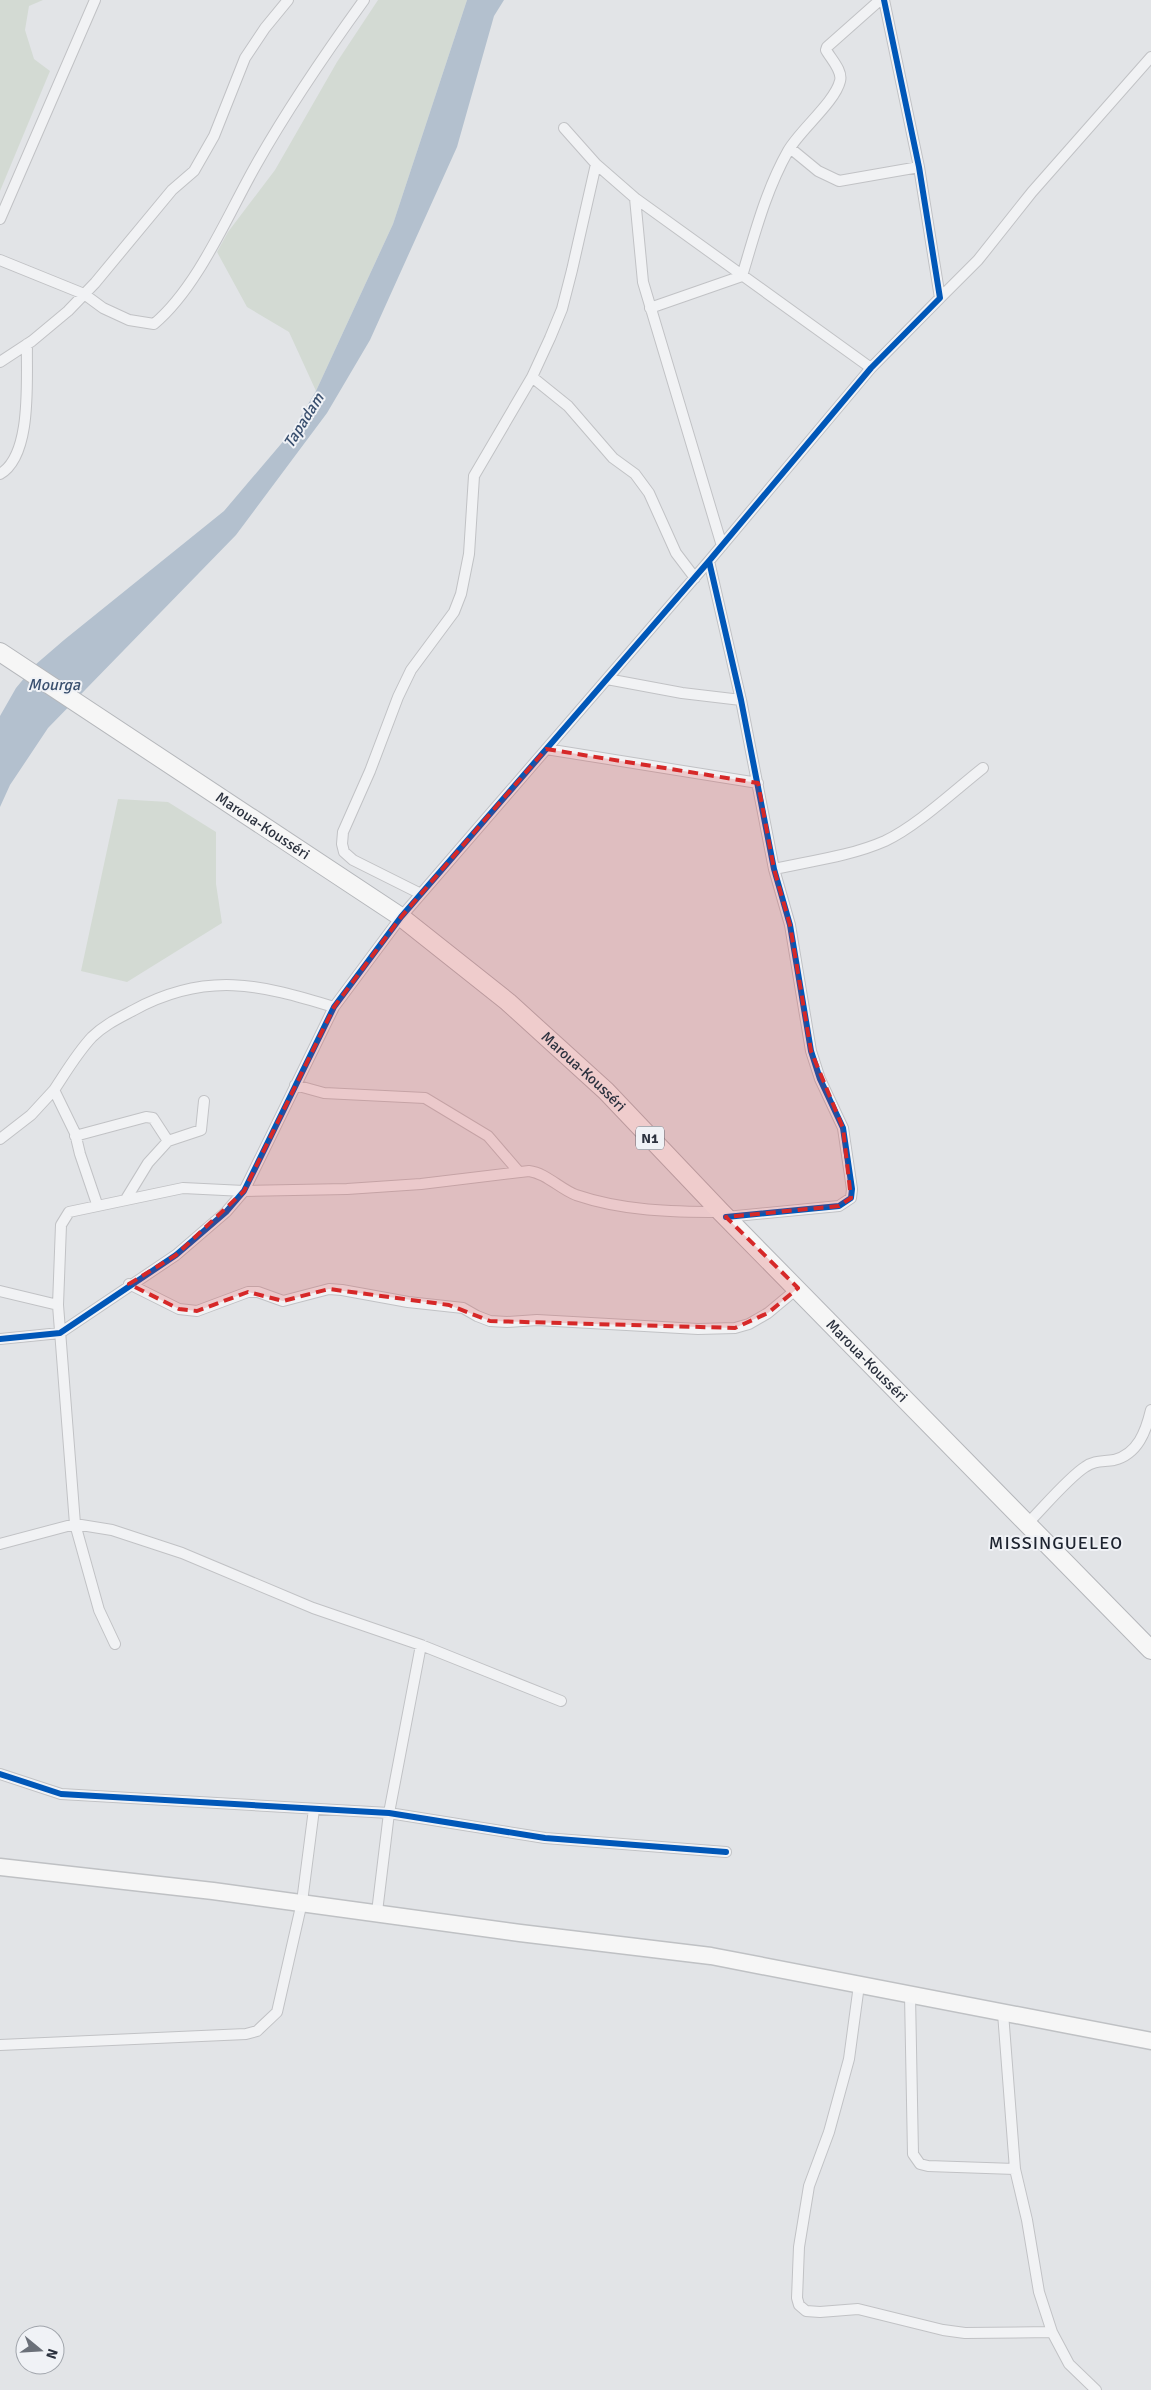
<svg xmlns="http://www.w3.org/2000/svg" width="1151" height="2390" font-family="Signika,sans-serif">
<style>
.green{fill:#d3dad3}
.water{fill:#b3c0ce}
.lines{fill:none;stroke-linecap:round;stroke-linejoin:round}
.minor-casing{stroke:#c1c2c5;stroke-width:12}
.primary-casing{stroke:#bfc1c4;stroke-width:19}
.trunk-casing{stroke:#b5b7bb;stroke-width:20}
.minor{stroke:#f1f2f4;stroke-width:10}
.primary{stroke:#f6f6f6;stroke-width:16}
.trunk{stroke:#f6f6f6;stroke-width:18}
.cycleway-casing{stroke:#f0f2f6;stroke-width:9}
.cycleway{stroke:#0057b8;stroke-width:6}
.marked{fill:#d62828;fill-opacity:0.2;stroke:#d62828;stroke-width:4;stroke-dasharray:10 6;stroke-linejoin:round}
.labels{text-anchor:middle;stroke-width:4;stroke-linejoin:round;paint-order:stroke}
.shield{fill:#f0f2f6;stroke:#666b75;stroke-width:1}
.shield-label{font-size:14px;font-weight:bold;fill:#2b313e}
.street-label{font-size:15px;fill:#2b313e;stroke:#f0f2f6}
.water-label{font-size:16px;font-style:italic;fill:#394f6e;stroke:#f0f2f6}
.quarter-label{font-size:18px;letter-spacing:1px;fill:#1d232f;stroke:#f0f2f6}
</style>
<rect width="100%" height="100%" fill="#e2e4e7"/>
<path class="green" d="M 0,0 L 43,0 L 29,6 L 25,30 L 34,59 L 50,71 L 0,191 Z
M 378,0 L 467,0 L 393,224 L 316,391 L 289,332 L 247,307 L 217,252 L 228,232 L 275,170 L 337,62 Z
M 118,799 L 168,802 L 216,832 L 216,884 L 222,923 L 127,982 L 81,971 Z"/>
<path class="water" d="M 467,0 L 504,0 L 494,16 L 457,147 L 370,340 L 327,413 L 236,535 L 48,728 L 10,785 L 0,807 L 0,716 L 16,688 L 35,665 L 64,640 L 224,511 L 292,431 L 316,391 L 393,224 Z"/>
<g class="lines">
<defs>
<path id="minor" d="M 564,128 L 596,164 L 635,198 L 871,368
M 790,148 L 818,171 L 839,181 L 919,167
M 635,198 L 643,282 L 722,546
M 0,219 L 95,0
M 0,260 L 84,294 L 103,308 L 129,320 L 154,324 C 198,287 227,216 256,165 C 288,108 325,54 364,0
M 940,298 L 978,260 L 1032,192 L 1151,57
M 650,308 L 742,276 C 755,233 766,190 788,151 C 799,131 835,102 840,81 C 843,71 831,59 826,50 L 827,47 L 880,0
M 0,362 L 32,341 L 68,311 L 95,283 L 172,190 L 194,171 L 214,136 L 245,58 L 265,28 L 288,0
M 532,377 L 568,406 L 613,458 L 635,474 L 649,493 L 676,553 L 695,578
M 0,474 C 33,455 26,377 27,344
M 709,561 L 741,700 L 774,869 L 790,925 L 811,1051 L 820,1079 L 843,1128 L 852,1189 L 851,1198 L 839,1206 L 726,1217
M 607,679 L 682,693 L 741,700
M 546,749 L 758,783
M 774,869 C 811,861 851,856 885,841 C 917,826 955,790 983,768
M 421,894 L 353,860 L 344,852 L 342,844 L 343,832 L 370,771 L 398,697 L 411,670 L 454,612 L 461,594 L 469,554 L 474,476 L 532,377 L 550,338 L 562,309 L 572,270 L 596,164
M 295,1085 L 324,1093 L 425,1098 L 488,1136 L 519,1172
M 54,1090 C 66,1072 77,1053 92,1037 C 104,1025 119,1018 134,1010 C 206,971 260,984 334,1007
M 75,1136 L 146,1117 L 153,1118 L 168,1141
M 0,1139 L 31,1115 L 54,1090 L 75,1133 L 80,1154 L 97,1204
M 126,1199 L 148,1163 L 168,1141 L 201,1130 L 204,1101
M 129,1284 L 179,1309 L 197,1311 L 248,1292 L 258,1292 L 283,1301 L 329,1289 L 342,1290 L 408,1302 L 463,1308 L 477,1316 L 490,1321 L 507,1322 L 537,1320 L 698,1329 L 735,1328 L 749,1324 L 768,1313 L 798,1288
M 0,1291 L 58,1305
M 0,1339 L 60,1333 L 176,1255 L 226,1212 L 244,1191 L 334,1007 L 401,917 L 709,561 L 871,368 L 940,298 L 919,167 L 884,0
M 1027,1524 C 1042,1509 1069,1477 1085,1467 C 1095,1460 1103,1462 1114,1460 C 1138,1454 1146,1431 1151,1410
M 0,1544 L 75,1524 L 112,1530 L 182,1553 L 313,1608 L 421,1645 L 561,1701
M 115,1644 L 99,1610 L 75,1524 L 58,1305 L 61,1225 L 69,1212 L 183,1188 L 244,1191 L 347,1189 L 421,1184 L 529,1171 C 546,1173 560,1189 576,1195 C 623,1211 672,1212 721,1212
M 0,1774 L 61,1794 L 389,1813 L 545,1838 L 726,1852
M 377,1912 L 389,1813 L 421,1645
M 859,1985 L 849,2059 L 829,2132 L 809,2186 L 799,2247 L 797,2298 L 799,2305 L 806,2311 L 820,2312 L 858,2309 L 943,2330 L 965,2333 L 1052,2332
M 910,1995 L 913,2154 L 920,2164 L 928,2166 L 1015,2169
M 1003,2013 L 1015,2169 L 1027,2220 L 1039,2292 L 1052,2332 L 1069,2364 L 1096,2390
M 0,2045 L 246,2034 L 257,2031 L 277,2012 L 302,1902 L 314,1809"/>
<path id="primary" d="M 0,1867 L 213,1891 L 520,1933 L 711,1956 L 1151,2041"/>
<g id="trunk">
<path id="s1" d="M 0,652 L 401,917 L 508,1002 L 606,1091 L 721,1212 L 1151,1650"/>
</g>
</defs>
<use href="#minor" class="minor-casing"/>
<use href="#primary" class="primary-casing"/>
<use href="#trunk" class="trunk-casing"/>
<use href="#minor" class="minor"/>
<use href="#primary" class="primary"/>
<use href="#trunk" class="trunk"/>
<defs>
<path id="cycleway" d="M 709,561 L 741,700 L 774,869 L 790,925 L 811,1051 L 820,1079 L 843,1128 L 852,1189 L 851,1198 L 839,1206 L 726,1217
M 0,1339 L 60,1333 L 176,1255 L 226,1212 L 244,1191 L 334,1007 L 401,917 L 709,561 L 871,368 L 940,298 L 919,167 L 884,0
M 0,1774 L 61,1794 L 389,1813 L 545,1838 L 726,1852"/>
</defs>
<use href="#cycleway" class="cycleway-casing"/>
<use href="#cycleway" class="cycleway"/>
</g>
<path class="marked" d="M 546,749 L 758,783 L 774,869 L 790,925 L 811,1051 L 843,1128 L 851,1198 L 839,1206 L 726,1217 L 798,1288 L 768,1313 L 735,1328 L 490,1321 L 449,1305 L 329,1289 L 283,1301 L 248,1292 L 197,1311 L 179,1309 L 129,1284 L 176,1255 L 244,1191 L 334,1007 L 401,917 Z"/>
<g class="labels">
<rect class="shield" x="636" y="1126.5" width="28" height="23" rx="4"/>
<g class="shield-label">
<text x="650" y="1143">N1</text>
</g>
<g class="street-label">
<text dy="5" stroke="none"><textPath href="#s1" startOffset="315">Maroua-Kousséri</textPath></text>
<text dy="5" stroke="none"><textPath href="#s1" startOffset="720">Maroua-Kousséri</textPath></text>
<text dy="5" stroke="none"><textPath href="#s1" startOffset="1125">Maroua-Kousséri</textPath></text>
</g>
<g class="water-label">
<text transform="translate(303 420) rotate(-58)" y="6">Tapadam</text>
<text x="54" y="690">Mourga</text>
</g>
<g class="quarter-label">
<text x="1056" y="1549">MISSINGUELEO</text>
</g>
</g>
<g transform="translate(40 2350) rotate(108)"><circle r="24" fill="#f0f2f6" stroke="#a1a5ac"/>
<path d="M0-4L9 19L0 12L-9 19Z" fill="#6b7079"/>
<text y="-8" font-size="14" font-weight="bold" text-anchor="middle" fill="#2b313e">N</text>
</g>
</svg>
